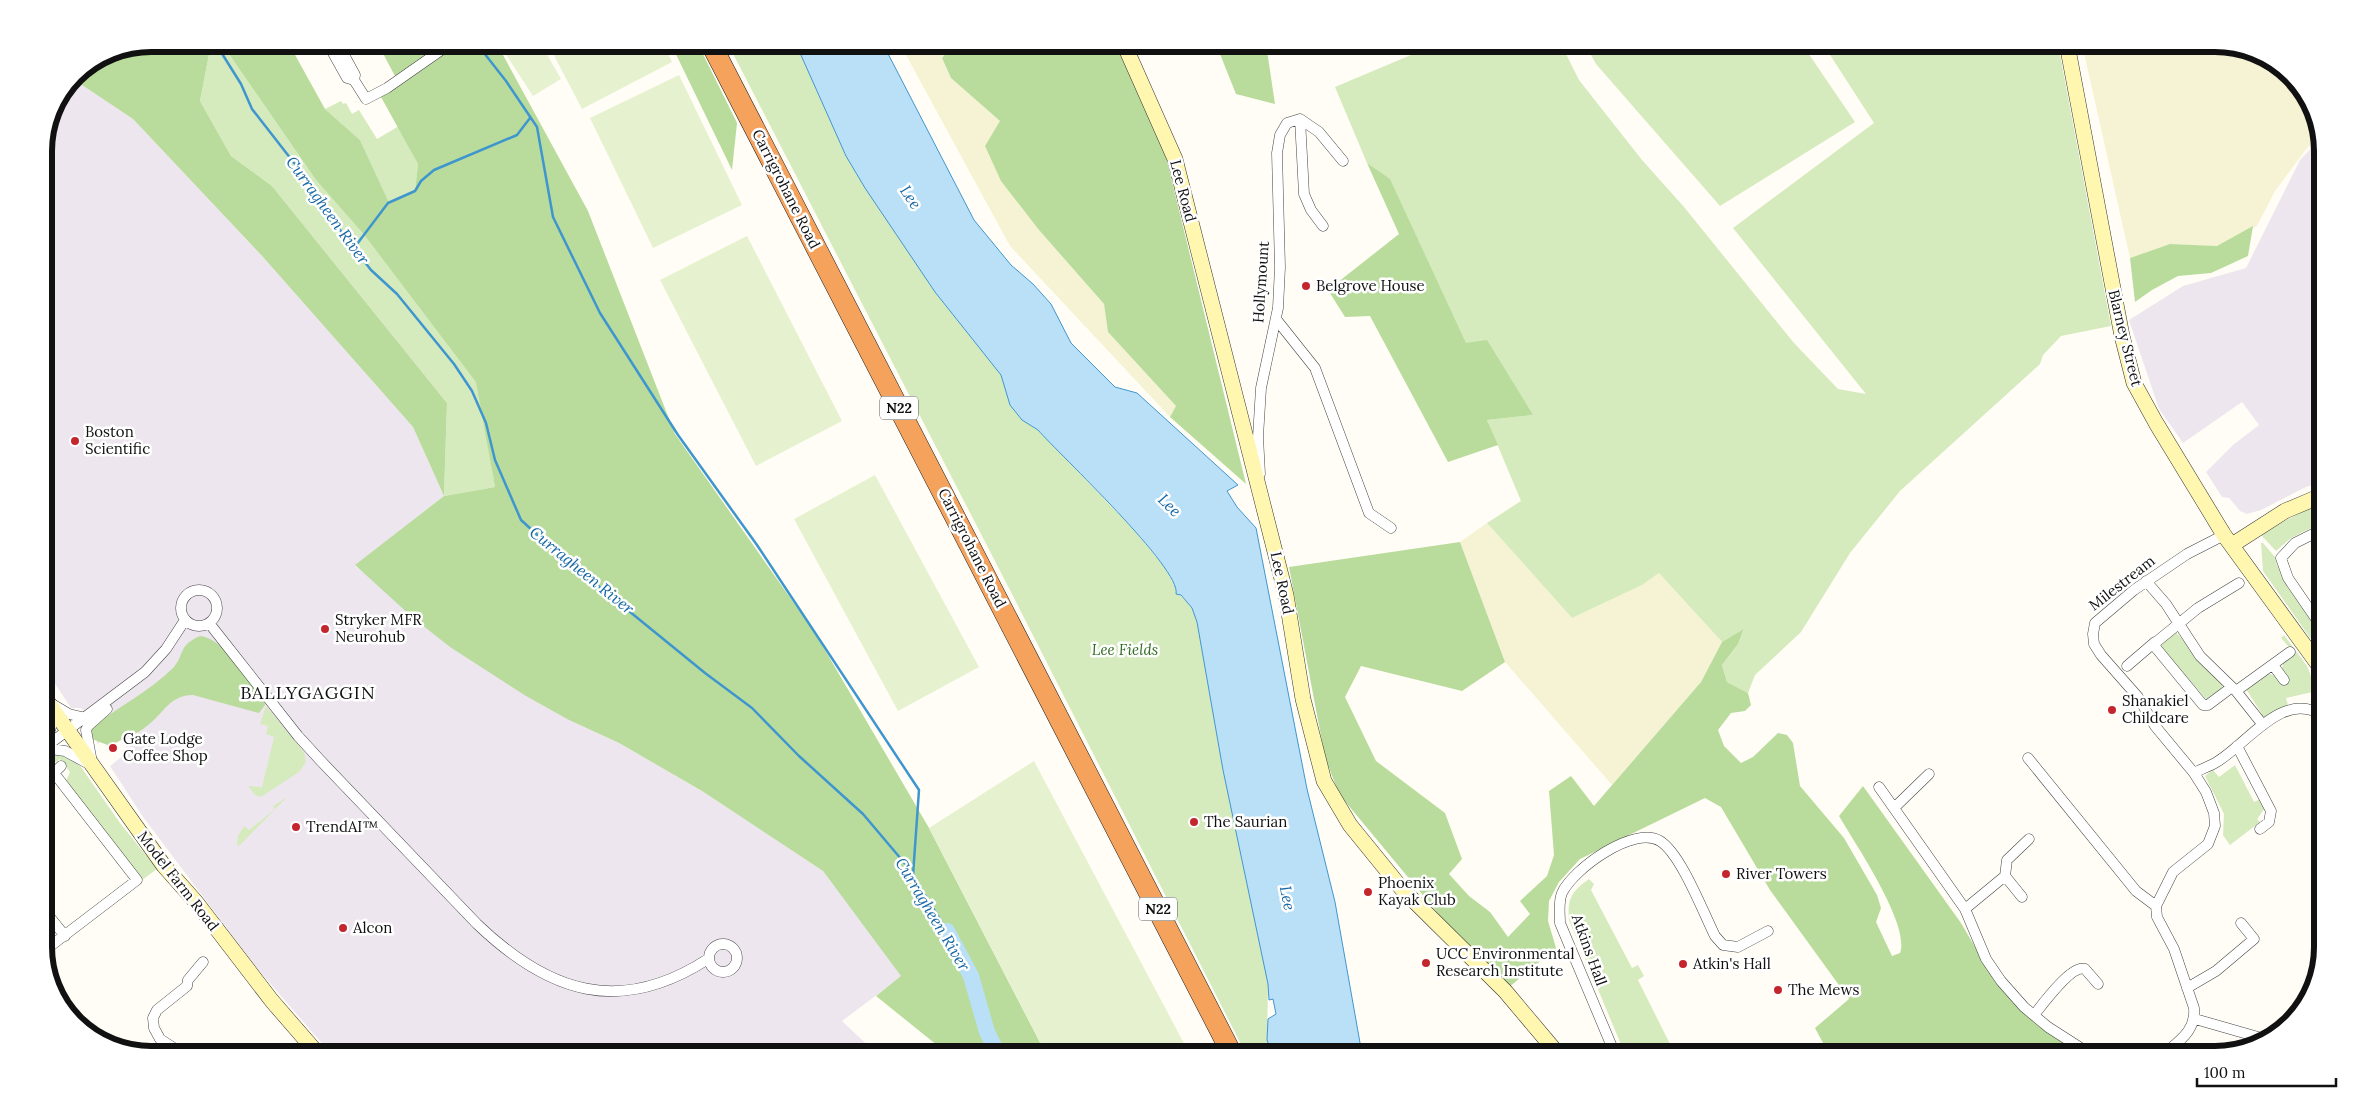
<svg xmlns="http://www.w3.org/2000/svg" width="2367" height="1098" font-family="Lora,serif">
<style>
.industrial{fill:#eee6ef}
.farmland{fill:#f6f3d4}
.green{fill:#d5ebbd}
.forest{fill:#b9dc9c}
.pitch{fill:#e6f2cf}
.water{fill:#b9e0f7;stroke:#3f96cf}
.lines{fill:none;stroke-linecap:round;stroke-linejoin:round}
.stream{stroke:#3f96cf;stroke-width:2.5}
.river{stroke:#b9e0f7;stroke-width:16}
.street-casing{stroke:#444;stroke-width:11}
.secondary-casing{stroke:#333;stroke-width:16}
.highway-casing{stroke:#222;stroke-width:21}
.street{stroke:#fff;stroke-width:10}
.secondary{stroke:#fff6b0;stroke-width:15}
.highway{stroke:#f5a25d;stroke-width:20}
.poi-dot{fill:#c4262e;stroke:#fff;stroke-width:2}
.labels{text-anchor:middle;stroke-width:5;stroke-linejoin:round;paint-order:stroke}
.shield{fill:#fff;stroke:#585858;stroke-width:1}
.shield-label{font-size:14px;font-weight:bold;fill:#111}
.street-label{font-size:15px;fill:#111;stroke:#fff}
.poi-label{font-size:15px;fill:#111;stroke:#fff;text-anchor:start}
.park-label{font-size:15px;font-style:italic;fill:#2f6b1f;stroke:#fff}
.water-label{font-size:16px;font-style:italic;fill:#1768a6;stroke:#fff}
.quarter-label{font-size:18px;letter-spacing:1px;fill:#111;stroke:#fff}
.rim{fill:none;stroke:#111;stroke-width:6}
</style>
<rect width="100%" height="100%" fill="#fffdf5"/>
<path class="industrial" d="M 73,79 L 133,119 L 263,257 L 413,427 L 444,496 L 355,566 L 569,720 L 619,743 L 702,791 L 823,871 L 902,976 L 842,1021 L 877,1054 L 331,1054 L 256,967 L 143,817 L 110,766 L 129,751 L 117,732 L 97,744 L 96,735 L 99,729 L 81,708 L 71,708 L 44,667 L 44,145 L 52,110 Z
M 2321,138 L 2323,145 L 2323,482 L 2306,487 L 2261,510 L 2247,514 L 2240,511 L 2229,498 L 2222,497 L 2206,472 L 2233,445 L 2259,425 L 2242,402 L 2183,443 L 2159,409 L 2129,320 L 2183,286 L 2246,268 L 2300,160 Z"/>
<path class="farmland" d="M 900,44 L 954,44 L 942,58 L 951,78 L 1000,121 L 1039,230 L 1104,304 L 1108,332 L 1176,406 L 1170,417 L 1010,246 Z
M 2082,44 L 2215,44 L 2257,52 L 2305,92 L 2320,135 L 2307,148 L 2275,191 L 2257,226 L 2217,246 L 2170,244 L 2130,258 Z
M 1487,523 L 1572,618 L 1642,585 L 1659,573 L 1722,642 L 1701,682 L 1612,785 L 1505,662 L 1460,542 Z"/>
<path class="green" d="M 211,44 L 222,44 L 316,180 L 365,236 L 477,382 L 495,487 L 444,496 L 447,403 L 272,186 L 231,156 L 200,101 Z
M 728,44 L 796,44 L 846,156 L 935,292 L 1001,375 L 1010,405 L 1022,420 L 1038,430 L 1134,530 L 1165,568 L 1179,594 L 1192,608 L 1197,622 L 1223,770 L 1268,984 L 1267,1040 L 1273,1054 L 1246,1054 L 1013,596 Z
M 1437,44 L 1561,44 L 1579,80 L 1642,160 L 1684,207 L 1794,343 L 1838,389 L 1866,394 L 1733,228 L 1874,123 L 1823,44 L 2058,44 L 2111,326 L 2061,336 L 2043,355 L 2040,364 L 1900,491 L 1850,553 L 1801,632 L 1755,675 L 1748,693 L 1727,682 L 1722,665 L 1738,644 L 1744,630 L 1722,642 L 1659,573 L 1642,585 L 1572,618 L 1487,523 L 1521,501 L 1487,420 L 1533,415 L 1466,344 L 1390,180 L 1367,163 L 1335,87 Z
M 1585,44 L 1802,44 L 1855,122 L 1720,206 L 1596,64 Z
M 341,101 L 343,104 L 346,103 L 352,114 L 359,110 L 377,139 L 399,126 L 418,164 L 415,191 L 388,203 L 360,140 L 325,109 Z
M 2323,502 L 2323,522 L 2291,538 L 2276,551 L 2261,535 L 2272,527 Z
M 2261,543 L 2263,543 L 2275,557 L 2277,565 L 2294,593 L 2323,637 L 2323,656 L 2263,571 Z
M 2175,631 L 2222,684 L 2222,689 L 2207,700 L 2160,646 L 2160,644 Z
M 2284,635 L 2307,666 L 2317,691 L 2286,698 L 2288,705 L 2264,717 L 2261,715 L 2262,714 L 2246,689 L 2268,674 L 2274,675 L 2282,670 L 2283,663 L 2295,654 L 2281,638 Z
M 266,706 L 304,752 L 306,762 L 299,772 L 261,797 L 255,795 L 248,786 L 262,787 L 274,737 L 266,734 L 268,726 L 260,724 Z
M 60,754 L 74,760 L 81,767 L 120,823 L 157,869 L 142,880 L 66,781 L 70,772 L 60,759 L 46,769 L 44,760 L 53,755 Z
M 2235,765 L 2254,802 L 2261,799 L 2265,808 L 2257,819 L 2260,822 L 2230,845 L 2223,835 L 2224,814 L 2205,776 L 2213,770 L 2219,777 Z
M 287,797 L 240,845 L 237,846 L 238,836 L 244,826 L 249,830 L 275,809 L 273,806 Z
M 1589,879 L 1594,884 L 1591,890 L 1632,968 L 1638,965 L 1644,976 L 1638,980 L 1675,1054 L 1625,1054 L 1569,920 C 1567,899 1572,891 1589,879 Z"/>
<path class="forest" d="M 152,44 L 211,44 L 200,101 L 231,156 L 272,186 L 447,403 L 444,496 L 495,487 L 476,382 L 365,236 L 316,180 L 222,44 L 289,44 L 325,109 L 360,140 L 389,203 L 415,191 L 418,164 L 381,97 L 454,44 L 497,44 L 588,211 L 675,434 L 815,633 L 929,828 L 1046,1054 L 948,1054 L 876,996 L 901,976 L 823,871 L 702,791 L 619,743 L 569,720 L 526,696 L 450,647 L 412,617 L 355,565 L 444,496 L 413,427 L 263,257 L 133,119 L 73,79 L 111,52 Z
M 378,44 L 444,44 L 396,78 Z
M 671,44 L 698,44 L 737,123 L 732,170 Z
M 954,44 L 1117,44 L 1166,157 L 1246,484 L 1170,417 L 1176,406 L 1108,332 L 1104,304 L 1039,230 L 1001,181 L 985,146 L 1000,121 L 951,78 L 942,58 Z
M 1216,44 L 1266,44 L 1275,104 L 1236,94 Z
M 1367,163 L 1390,179 L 1466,343 L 1487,340 L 1533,415 L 1487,420 L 1498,445 L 1448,462 L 1370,316 L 1345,317 L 1328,290 L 1399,234 Z
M 2253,226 L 2248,256 L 2211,273 L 2178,276 L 2152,290 L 2135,302 L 2130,258 L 2170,244 L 2217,246 Z
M 1460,542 L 1505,662 L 1462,691 L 1361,666 L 1345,697 L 1376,761 L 1445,813 L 1462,859 L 1449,874 L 1469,896 L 1490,912 L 1508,937 L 1530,914 L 1520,901 L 1547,876 L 1554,855 L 1549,791 L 1571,776 L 1594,806 L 1701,682 L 1722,642 L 1744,629 L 1738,644 L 1722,665 L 1727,682 L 1748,693 L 1751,705 L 1745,711 L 1731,713 L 1718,730 L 1724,746 L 1741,763 L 1753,757 L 1778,733 L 1787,735 L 1793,743 L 1800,786 L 1844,838 L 1877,895 L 1881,908 L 1876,922 L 1892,956 L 1900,953 C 1911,925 1854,842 1839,816 L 1863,786 L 1961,923 L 1982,959 L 2046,1030 L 2081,1054 L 1829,1054 L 1815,1028 L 1849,999 L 1770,890 L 1721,807 L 1705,798 L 1580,859 L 1559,882 L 1549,901 L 1548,921 L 1556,948 L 1508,988 L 1441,917 L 1339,794 L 1325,757 L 1289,567 Z
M 200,636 C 223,637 250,682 264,699 L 265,705 L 259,713 L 193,695 C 170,695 164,713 148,725 C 137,735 123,738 110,746 L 92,739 L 91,729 C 117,707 149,692 173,668 C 185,655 177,646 200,636 Z"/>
<path class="pitch" d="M 499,44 L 541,44 L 561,79 L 533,96 Z
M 548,44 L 663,44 L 672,62 L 582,109 Z
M 679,75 L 742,205 L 653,248 L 590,118 Z
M 747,236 L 842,421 L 756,466 L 660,280 Z
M 875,475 L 979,667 L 898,711 L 794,519 Z
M 1034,761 L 1187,1049 L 1181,1054 L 1046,1054 L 929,828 Z"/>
<path class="water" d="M 796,44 L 883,44 L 974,220 L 1011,265 L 1033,284 L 1051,304 L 1071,343 L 1115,387 L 1137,393 L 1238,485 L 1227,491 L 1237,507 L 1256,528 L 1307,789 L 1335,902 L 1362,1054 L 1272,1054 L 1267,1040 L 1268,1019 L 1276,1014 L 1273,999 L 1269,1000 L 1268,984 L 1223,770 L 1197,622 L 1192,608 L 1181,595 L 1176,594 C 1182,569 1059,454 1038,430 L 1022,420 L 1010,405 L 1001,375 L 935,292 L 865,188 L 846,156 Z"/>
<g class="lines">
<path class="stream" d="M 216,44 L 241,84 L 252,109 L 298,168 L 313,195 L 371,270 L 397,294 L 454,364 L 472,391 L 486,423 L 495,460 L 521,520 L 554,550 L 705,673 L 752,708 L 799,756 L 863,814 L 907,866 L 947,931
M 477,44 L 506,81 L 537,127 L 553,217 L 600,313 L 678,435 L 757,545 L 919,790 L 913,875
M 354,248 L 388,203 L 415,191 L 421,181 L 434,170 L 517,135 L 530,118"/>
<path class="river" d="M 947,931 L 971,976 L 987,1032 L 998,1054"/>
<defs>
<path id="street" d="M 328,44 L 347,78 L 354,80
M 338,44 L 355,75 L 354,80 L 366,99 L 387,88 L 450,44
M 1300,119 L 1319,132 L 1343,161
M 1276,319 L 1315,368 L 1369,513 L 1391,528
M 1260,474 L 1258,437 L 1261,388 L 1278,308 L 1280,267 L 1277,153 L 1280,135 L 1287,123 L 1300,119 L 1304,194 L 1311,210 L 1323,226
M 2323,529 L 2295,543 L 2281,558 L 2288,578 L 2323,629
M 2146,581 L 2166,604 L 2200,656 L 2236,691 L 2263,725
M181 608a18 18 0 1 1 36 0a18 18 0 1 1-36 0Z
M 209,623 L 298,736 L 320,760 L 477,924 C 549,993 620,1016 708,959
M 2273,665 L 2284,680
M 2127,666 L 2155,642
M 2232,687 L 2208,705 L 2203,705 L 2156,648 L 2155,643 L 2198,608 L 2239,583
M 2236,691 L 2290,652
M 52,704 L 69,714 L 86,718
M 48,706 L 51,727 L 44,748 L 65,751 L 87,763
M 2237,746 L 2271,811 L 2269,822 L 2260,829
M 44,748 L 145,672 L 166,649 L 185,620
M 91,757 L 86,730 L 88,726 L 107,709
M 2028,758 L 2136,891 L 2156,906
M 2194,773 C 2201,769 2208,767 2215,763 C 2246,746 2283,688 2323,716
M 1879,787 L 1965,909 L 1986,959 L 2001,981 L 2024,1007 L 2048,1027 L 2090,1054
M 1894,808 L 1929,774
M 2005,876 L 2022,897
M 1965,909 L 2005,876 L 2007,860 L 2029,839
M 44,910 L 65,936
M709 958a14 14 0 1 1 28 0a14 14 0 1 1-28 0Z
M 44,951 L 137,880 L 54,773 L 61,766
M 2187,988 L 2216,971 L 2254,939 L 2241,923
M 2034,1015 C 2042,1005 2072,964 2085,969 L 2098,984
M 2195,1019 L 2265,1039
M 2267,1039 L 2285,1024
M 183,1054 L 160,1039 L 154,1028 L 153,1018 L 157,1010 L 187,986 L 188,980 L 203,962
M 1615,1054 L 1560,923 C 1560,913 1558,903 1562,893 C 1573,869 1634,825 1660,841 C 1681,854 1703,912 1715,936 L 1723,945 L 1738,947 L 1768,931
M 2164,1054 C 2179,1041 2196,1031 2194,1008 L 2174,949 L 2157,917 L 2156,906 L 2173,872 L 2208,844 L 2215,826 L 2214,813 L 2206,792 L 2194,773 L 2155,726 L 2138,697 L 2101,655 L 2094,644 L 2093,634 L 2095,623 L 2134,590 L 2187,554 L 2224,535"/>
<path id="secondary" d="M 1124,44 L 1175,159 L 1286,595 L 1303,699 L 1324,781 L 1350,825 L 1402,889 L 1505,991 L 1558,1054
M 2067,44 L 2122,336 L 2134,383 L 2156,423 L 2224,535 L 2323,671
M 2232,545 L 2285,511 L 2323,495
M 44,697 L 164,866 L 196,902 L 272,1001 L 318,1054"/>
<path id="highway" d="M 711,44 L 1232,1054"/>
</defs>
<use href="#street" class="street-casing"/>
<use href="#secondary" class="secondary-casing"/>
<use href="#highway" class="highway-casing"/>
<use href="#street" class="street"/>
<use href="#secondary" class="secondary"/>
<use href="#highway" class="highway"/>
</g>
<g class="poi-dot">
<circle cx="1306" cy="286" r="5"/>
<circle cx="75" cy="441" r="5"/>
<circle cx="325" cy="629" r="5"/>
<circle cx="2112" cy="710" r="5"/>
<circle cx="113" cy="748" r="5"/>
<circle cx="1194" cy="822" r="5"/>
<circle cx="296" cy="827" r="5"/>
<circle cx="1726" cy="874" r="5"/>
<circle cx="1368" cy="892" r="5"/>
<circle cx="343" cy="928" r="5"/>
<circle cx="1426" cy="963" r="5"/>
<circle cx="1683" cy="964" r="5"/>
<circle cx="1778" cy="990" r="5"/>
</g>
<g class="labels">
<g class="shield">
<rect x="880" y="396.5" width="38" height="23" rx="4"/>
<rect x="1139" y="897.5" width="38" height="23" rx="4"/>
</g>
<g class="shield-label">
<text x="899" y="413">N22</text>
<text x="1158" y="914">N22</text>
</g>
<g class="street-label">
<text transform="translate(786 189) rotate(63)" y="5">Carrigrohane Road</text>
<text transform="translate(1183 191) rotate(75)" y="5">Lee Road</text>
<text transform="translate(1261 282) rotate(-86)" y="5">Hollymount</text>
<text transform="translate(2125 338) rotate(76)" y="5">Blarney Street</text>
<text transform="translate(972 548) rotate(63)" y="5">Carrigrohane Road</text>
<text transform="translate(1282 583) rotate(78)" y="5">Lee Road</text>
<text transform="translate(2122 583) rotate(-38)" y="5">Milestream</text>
<text transform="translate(178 881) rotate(52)" y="5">Model Farm Road</text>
<text transform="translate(1589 950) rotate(70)" y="5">Atkins Hall</text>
</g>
<g class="poi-label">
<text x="1316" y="291">Belgrove House</text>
<text x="85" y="437">Boston<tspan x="85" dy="17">Scientific</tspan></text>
<text x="335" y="625">Stryker MFR<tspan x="335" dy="17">Neurohub</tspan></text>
<text x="2122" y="706">Shanakiel<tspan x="2122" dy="17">Childcare</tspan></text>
<text x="123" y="744">Gate Lodge<tspan x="123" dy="17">Coffee Shop</tspan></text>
<text x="1204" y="827">The Saurian</text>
<text x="306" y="832">TrendAI™</text>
<text x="1736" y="879">River Towers</text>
<text x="1378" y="888">Phoenix<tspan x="1378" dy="17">Kayak Club</tspan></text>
<text x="353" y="933">Alcon</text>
<text x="1436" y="959">UCC Environmental<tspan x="1436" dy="17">Research Institute</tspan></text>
<text x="1693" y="969">Atkin's Hall</text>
<text x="1788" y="995">The Mews</text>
</g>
<g class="park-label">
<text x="1125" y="655">Lee Fields</text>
</g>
<g class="water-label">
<text transform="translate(911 197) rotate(56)" y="6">Lee</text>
<text transform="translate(328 210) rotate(54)" y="6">Curragheen River</text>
<text transform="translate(1170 505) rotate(45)" y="6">Lee</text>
<text transform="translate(582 570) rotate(39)" y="6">Curragheen River</text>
<text transform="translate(1288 898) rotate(79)" y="6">Lee</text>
<text transform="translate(933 914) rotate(59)" y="6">Curragheen River</text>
</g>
<g class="quarter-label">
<text x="308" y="699">BALLYGAGGIN</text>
</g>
</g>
<path d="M0 0H2367V1098H0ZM151 52H2215A99 99 0 0 1 2314 151V947A99 99 0 0 1 2215 1046H151A99 99 0 0 1 52 947V151A99 99 0 0 1 151 52Z" fill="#fff" fill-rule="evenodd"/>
<path class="rim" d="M151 52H2215A99 99 0 0 1 2314 151V947A99 99 0 0 1 2215 1046H151A99 99 0 0 1 52 947V151A99 99 0 0 1 151 52Z"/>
<path d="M2197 1078v8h139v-8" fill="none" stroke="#111111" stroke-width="2.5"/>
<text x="2204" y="1078" font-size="15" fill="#111111" stroke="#ffffff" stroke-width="4" paint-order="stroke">100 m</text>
</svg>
